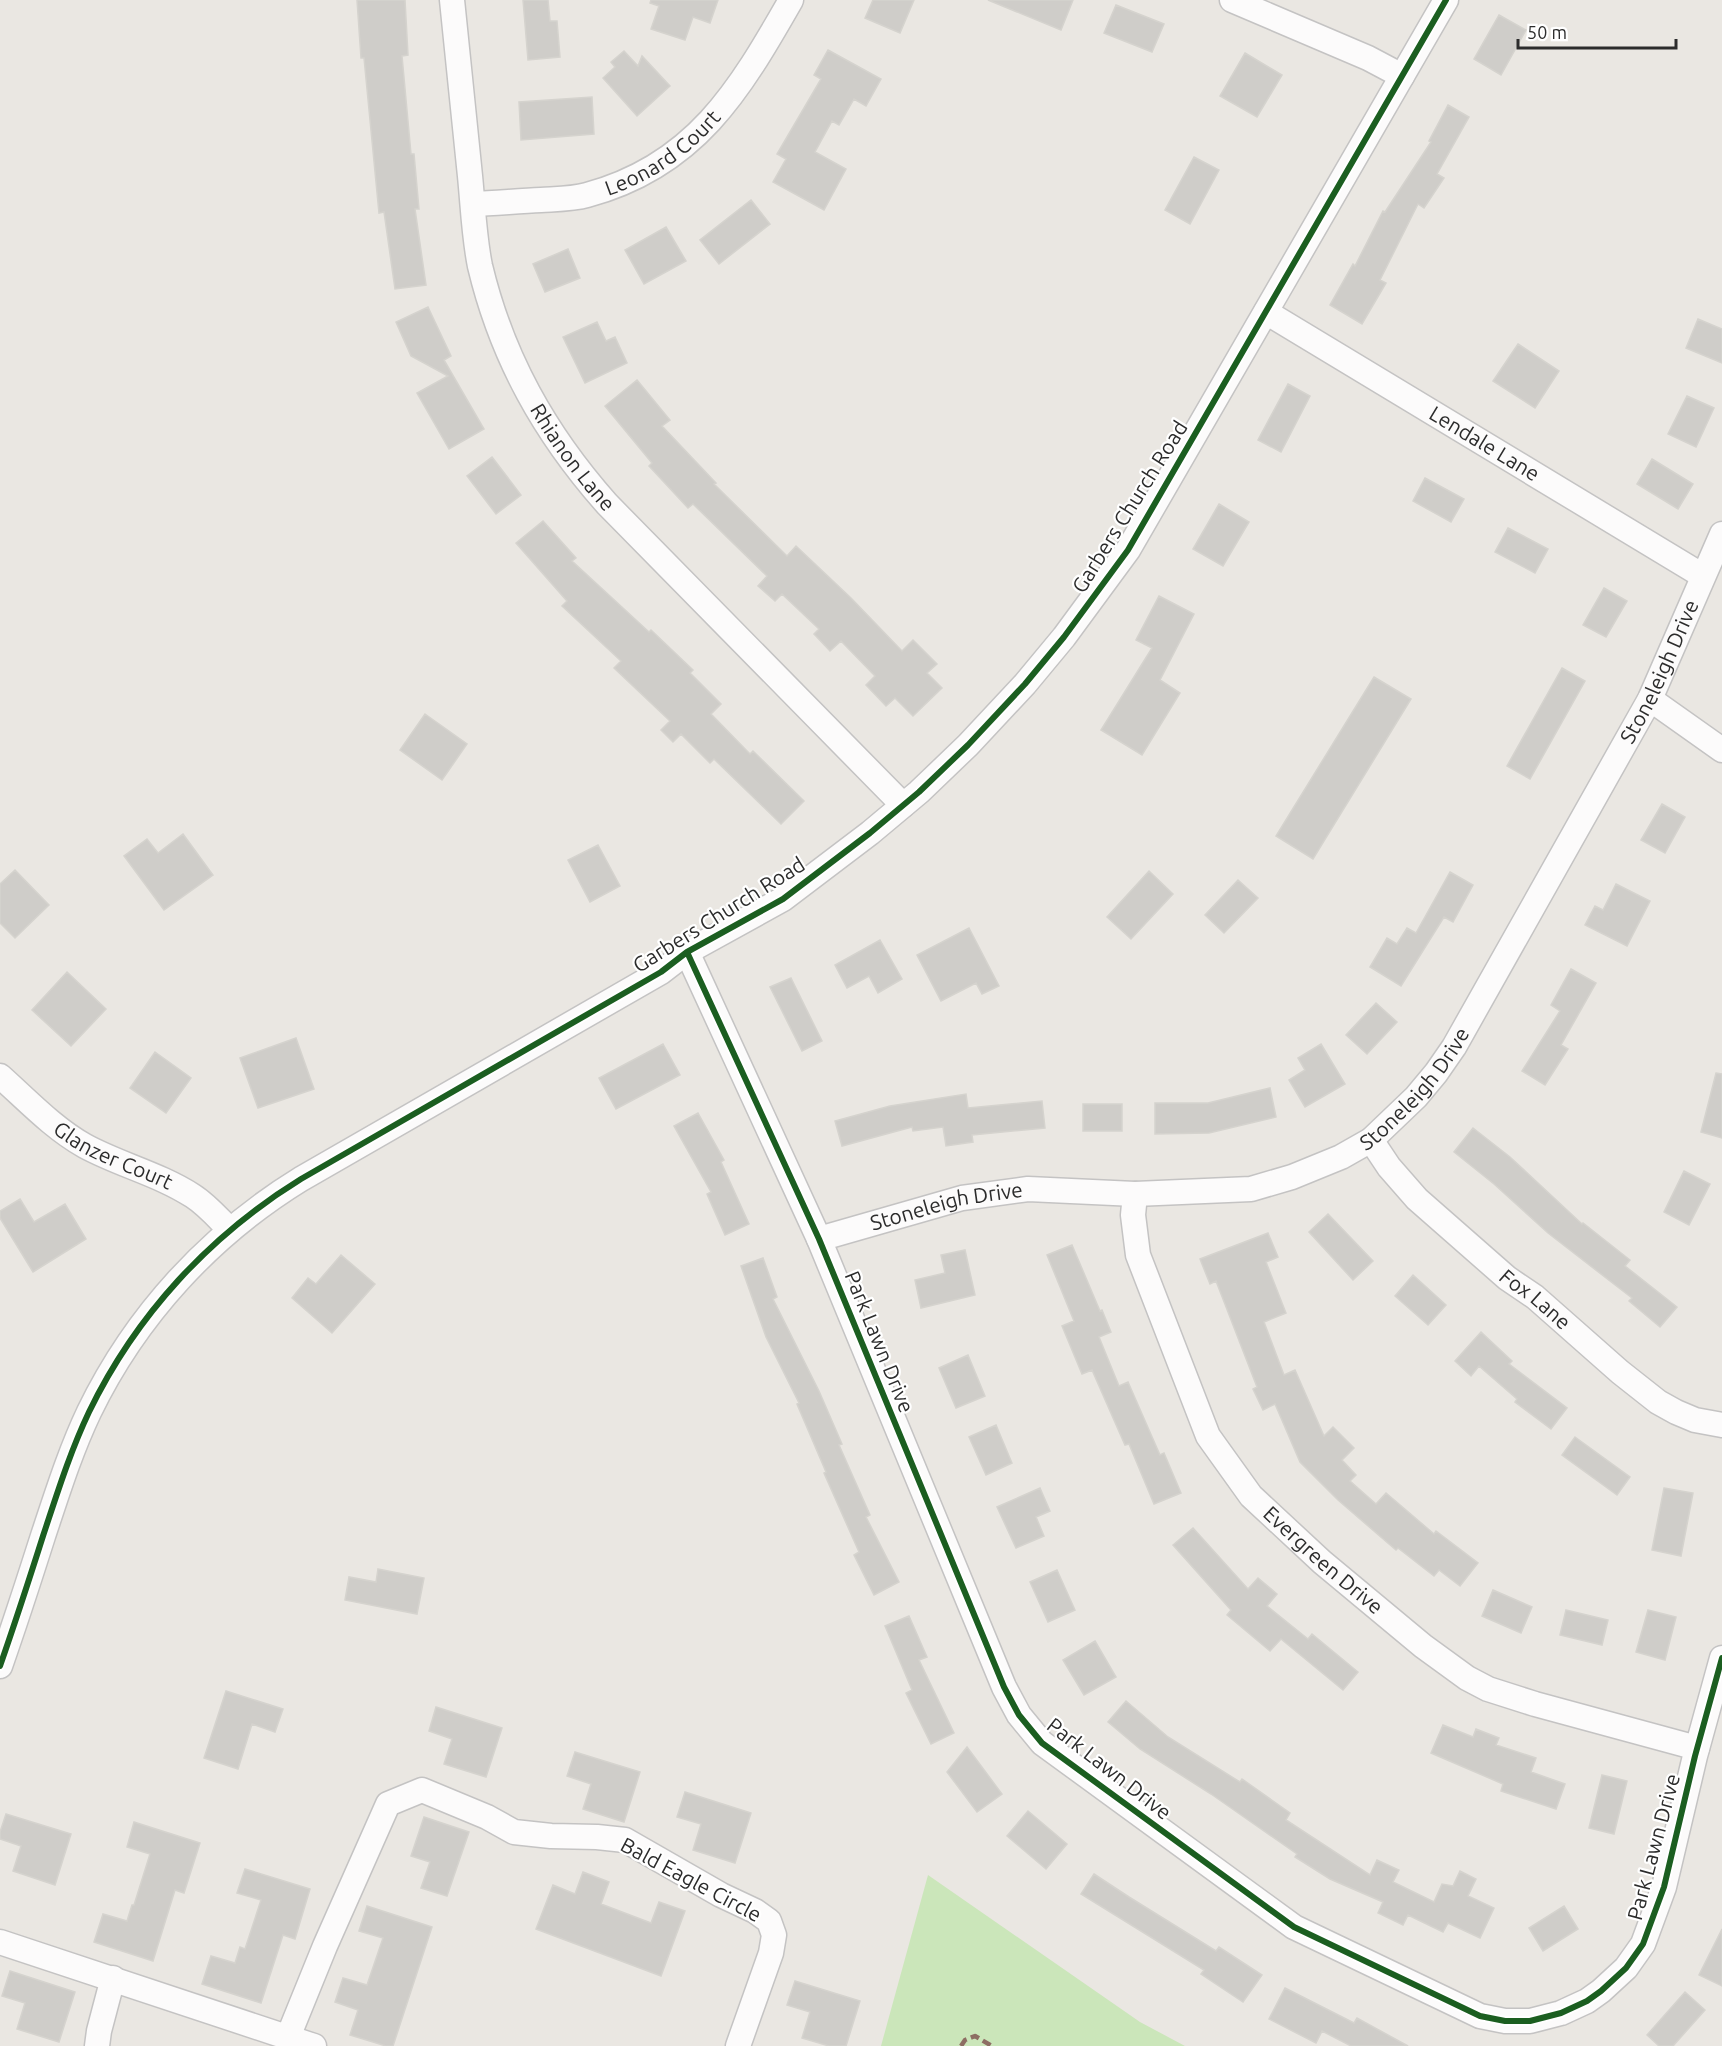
<svg xmlns="http://www.w3.org/2000/svg" width="1722" height="2046" font-family="Ubuntu,sans-serif">
<style>
.green{fill:#cbe6ba}
.building{fill:#cfcdc9;stroke:#d5d3ce;stroke-width:1.5}
.lines{fill:none;stroke-linecap:round;stroke-linejoin:round}
.minor-casing{stroke:#c4c3c3;stroke-width:27}
.minor{stroke:#fcfbfb;stroke-width:24}
.quiet{stroke:#8d6e63;stroke-width:4.5;stroke-dasharray:9 4.5;stroke-linecap:butt}
.cycleway-casing{stroke:#fff;stroke-width:10}
.cycleway{stroke:#1b5e20;stroke-width:6}
.labels{text-anchor:middle;stroke-width:4.5;stroke-linejoin:round;paint-order:stroke}
.street-label{font-size:21px;fill:#2c2c2c;stroke:#fff}
</style>
<rect width="100%" height="100%" fill="#eae7e2"/>
<path class="green" d="M 928,1875 L 1140,2022 L 1185,2046 L 881,2046 Z"/>
<path class="building" d="M 357,0 L 405,0 L 408,55 L 402,56 L 411,154 L 414,154 L 419,209 L 415,209 L 426,285 L 395,289 L 384,212 L 379,213 L 364,58 L 361,58 Z
M 523,0 L 548,0 L 550,21 L 557,21 L 560,57 L 528,60 Z
M 651,0 L 718,0 L 710,23 L 693,17 L 685,40 L 651,29 L 659,6 L 650,3 Z
M 873,0 L 914,0 L 900,33 L 865,18 Z
M 988,0 L 1073,0 L 1061,30 Z
M 1116,5 L 1164,24 L 1152,52 L 1104,33 Z
M 1499,15 L 1526,30 L 1501,75 L 1474,59 Z
M 828,50 L 881,79 L 866,106 L 854,99 L 839,125 L 832,121 L 815,152 L 846,169 L 824,210 L 773,182 L 786,159 L 777,154 L 821,79 L 814,75 Z
M 624,51 L 638,66 L 642,56 L 670,86 L 637,116 L 603,78 L 615,67 L 611,62 Z
M 1245,53 L 1282,75 L 1257,117 L 1220,96 Z
M 592,97 L 594,134 L 521,140 L 519,102 Z
M 1448,105 L 1469,117 L 1437,174 L 1444,178 L 1424,208 L 1418,204 L 1380,280 L 1386,283 L 1362,324 L 1330,305 L 1353,264 L 1355,266 L 1383,211 L 1385,212 L 1431,142 L 1429,141 Z
M 1194,157 L 1219,170 L 1190,224 L 1165,210 Z
M 751,200 L 770,224 L 719,264 L 700,240 Z
M 666,227 L 686,261 L 644,284 L 625,250 Z
M 568,249 L 580,278 L 545,292 L 533,264 Z
M 428,307 L 451,356 L 444,360 L 484,429 L 449,449 L 417,393 L 448,376 L 411,356 L 396,322 Z
M 1698,319 L 1722,329 L 1722,363 L 1686,348 Z
M 597,322 L 606,341 L 615,337 L 627,363 L 585,383 L 563,337 Z
M 1518,344 L 1559,371 L 1535,408 L 1493,381 Z
M 637,380 L 670,420 L 662,426 L 716,483 L 714,484 L 787,556 L 796,546 L 851,598 L 902,651 L 913,640 L 937,664 L 927,673 L 942,688 L 913,716 L 895,698 L 886,706 L 866,685 L 875,676 L 841,641 L 830,651 L 814,634 L 819,629 L 782,594 L 775,601 L 758,586 L 767,576 L 693,504 L 688,508 L 649,466 L 652,463 L 605,406 Z
M 1288,384 L 1310,396 L 1281,452 L 1258,440 Z
M 1687,396 L 1714,408 L 1696,447 L 1668,434 Z
M 492,457 L 521,495 L 496,514 L 467,476 Z
M 1652,459 L 1693,484 L 1678,509 L 1637,484 Z
M 1425,478 L 1464,499 L 1451,522 L 1413,501 Z
M 1219,504 L 1249,522 L 1223,566 L 1193,549 Z
M 543,521 L 576,558 L 572,561 L 649,632 L 651,630 L 693,670 L 690,673 L 721,704 L 711,714 L 750,754 L 753,751 L 804,801 L 781,824 L 714,759 L 710,763 L 681,734 L 673,742 L 661,730 L 670,721 L 614,668 L 621,661 L 562,606 L 567,601 L 516,543 Z
M 1508,528 L 1548,549 L 1535,573 L 1495,552 Z
M 1604,588 L 1627,601 L 1606,637 L 1583,625 Z
M 1159,596 L 1194,614 L 1160,680 L 1180,693 L 1142,755 L 1101,730 L 1152,648 L 1136,640 Z
M 1562,668 L 1585,681 L 1530,779 L 1507,766 Z
M 1374,677 L 1411,699 L 1313,859 L 1276,836 Z
M 425,714 L 467,744 L 442,780 L 400,750 Z
M 1662,804 L 1685,817 L 1665,853 L 1641,840 Z
M 183,834 L 213,875 L 164,910 L 124,856 L 147,839 L 158,853 Z
M 598,845 L 620,886 L 590,902 L 568,860 Z
M 15,870 L 49,905 L 15,938 L 0,923 L 0,884 Z
M 1149,871 L 1173,894 L 1131,939 L 1107,917 Z
M 1450,872 L 1473,885 L 1453,922 L 1444,917 L 1401,986 L 1370,967 L 1387,938 L 1397,944 L 1407,928 L 1416,933 Z
M 1238,880 L 1258,898 L 1224,933 L 1205,915 Z
M 1616,884 L 1650,901 L 1627,946 L 1585,925 L 1595,906 L 1603,910 Z
M 969,928 L 999,986 L 982,994 L 976,983 L 941,1001 L 917,955 Z
M 880,940 L 902,979 L 878,993 L 869,976 L 847,988 L 835,965 Z
M 1571,969 L 1596,983 L 1561,1045 L 1568,1049 L 1545,1085 L 1522,1071 L 1560,1011 L 1551,1005 Z
M 67,972 L 106,1009 L 71,1046 L 32,1010 Z
M 791,978 L 822,1041 L 802,1051 L 770,987 Z
M 1376,1003 L 1397,1022 L 1367,1054 L 1346,1035 Z
M 296,1038 L 314,1089 L 258,1108 L 240,1058 Z
M 663,1044 L 680,1075 L 616,1109 L 599,1078 Z
M 1321,1044 L 1345,1084 L 1305,1107 L 1289,1080 L 1305,1070 L 1298,1058 Z
M 155,1052 L 191,1078 L 166,1113 L 130,1088 Z
M 1716,1073 L 1722,1074 L 1722,1138 L 1701,1132 Z
M 1270,1088 L 1276,1117 L 1209,1133 L 1155,1134 L 1155,1103 L 1208,1103 Z
M 966,1094 L 968,1108 L 1042,1101 L 1045,1128 L 972,1135 L 973,1142 L 946,1146 L 943,1127 L 913,1131 L 912,1127 L 842,1146 L 835,1121 L 890,1106 Z
M 1083,1104 L 1122,1104 L 1122,1131 L 1083,1131 Z
M 698,1113 L 724,1160 L 721,1162 L 749,1224 L 725,1235 L 707,1194 L 711,1192 L 674,1126 Z
M 1473,1128 L 1510,1157 L 1582,1224 L 1583,1223 L 1630,1260 L 1625,1266 L 1677,1307 L 1660,1327 L 1629,1301 L 1632,1298 L 1548,1233 L 1494,1184 L 1454,1152 Z
M 1684,1171 L 1710,1184 L 1689,1225 L 1664,1212 Z
M 20,1199 L 34,1222 L 65,1204 L 86,1239 L 33,1272 L 0,1218 L 0,1211 Z
M 1328,1214 L 1373,1261 L 1353,1280 L 1309,1232 Z
M 1268,1233 L 1278,1257 L 1266,1262 L 1286,1313 L 1264,1322 L 1284,1375 L 1295,1370 L 1324,1436 L 1333,1427 L 1354,1448 L 1342,1460 L 1356,1475 L 1350,1481 L 1376,1504 L 1386,1493 L 1434,1534 L 1436,1531 L 1478,1563 L 1460,1586 L 1439,1570 L 1434,1576 L 1398,1548 L 1396,1550 L 1338,1500 L 1300,1462 L 1275,1404 L 1263,1410 L 1253,1389 L 1257,1387 L 1216,1281 L 1210,1284 L 1200,1259 Z
M 1072,1245 L 1100,1311 L 1102,1310 L 1111,1332 L 1099,1337 L 1119,1386 L 1128,1382 L 1160,1455 L 1164,1453 L 1181,1493 L 1154,1504 L 1129,1444 L 1125,1445 L 1092,1370 L 1082,1374 L 1062,1326 L 1074,1321 L 1047,1255 Z
M 965,1250 L 975,1295 L 921,1308 L 915,1280 L 945,1273 L 941,1255 Z
M 341,1255 L 375,1284 L 332,1333 L 292,1298 L 308,1278 L 316,1284 Z
M 763,1258 L 777,1297 L 773,1299 L 819,1391 L 842,1444 L 839,1445 L 870,1515 L 866,1517 L 899,1582 L 874,1595 L 854,1555 L 859,1552 L 824,1473 L 826,1472 L 797,1404 L 799,1403 L 766,1337 L 741,1266 Z
M 1413,1275 L 1446,1305 L 1428,1325 L 1395,1296 Z
M 1481,1332 L 1512,1361 L 1509,1364 L 1567,1408 L 1551,1429 L 1515,1402 L 1517,1399 L 1479,1366 L 1471,1376 L 1455,1361 Z
M 968,1355 L 985,1396 L 956,1408 L 939,1368 Z
M 996,1425 L 1012,1463 L 986,1475 L 969,1437 Z
M 1575,1437 L 1630,1477 L 1617,1495 L 1562,1455 Z
M 1040,1488 L 1050,1511 L 1036,1517 L 1044,1536 L 1016,1548 L 997,1507 Z
M 1664,1488 L 1693,1493 L 1681,1556 L 1652,1550 Z
M 1193,1528 L 1248,1589 L 1258,1578 L 1277,1594 L 1267,1606 L 1308,1639 L 1312,1634 L 1358,1672 L 1343,1690 L 1281,1639 L 1270,1651 L 1227,1615 L 1231,1610 L 1173,1545 Z
M 378,1569 L 424,1578 L 417,1614 L 345,1600 L 349,1577 L 376,1582 Z
M 1057,1570 L 1075,1610 L 1048,1622 L 1030,1582 Z
M 1493,1590 L 1532,1607 L 1521,1633 L 1482,1616 Z
M 1566,1610 L 1608,1620 L 1602,1645 L 1560,1635 Z
M 1648,1610 L 1676,1617 L 1665,1660 L 1636,1652 Z
M 909,1616 L 927,1657 L 919,1660 L 954,1733 L 931,1744 L 906,1693 L 912,1690 L 885,1626 Z
M 1095,1641 L 1116,1677 L 1084,1695 L 1063,1660 Z
M 226,1691 L 283,1709 L 275,1732 L 252,1724 L 238,1769 L 204,1758 Z
M 1126,1701 L 1168,1737 L 1240,1782 L 1242,1779 L 1290,1813 L 1286,1820 L 1370,1875 L 1377,1860 L 1399,1870 L 1393,1882 L 1434,1902 L 1442,1884 L 1453,1886 L 1460,1871 L 1476,1879 L 1468,1896 L 1494,1908 L 1480,1938 L 1448,1923 L 1443,1932 L 1408,1915 L 1403,1925 L 1378,1913 L 1383,1902 L 1330,1879 L 1295,1857 L 1297,1854 L 1211,1794 L 1140,1749 L 1108,1722 Z
M 436,1707 L 502,1728 L 486,1777 L 444,1764 L 452,1739 L 429,1731 Z
M 1443,1725 L 1473,1737 L 1476,1729 L 1499,1738 L 1496,1745 L 1536,1758 L 1531,1772 L 1565,1784 L 1556,1809 L 1501,1791 L 1503,1784 L 1431,1753 Z
M 967,1747 L 1002,1794 L 977,1812 L 947,1772 Z
M 575,1752 L 640,1772 L 624,1822 L 583,1809 L 591,1784 L 567,1776 Z
M 1602,1775 L 1627,1781 L 1614,1834 L 1589,1828 Z
M 685,1792 L 751,1813 L 735,1863 L 693,1850 L 701,1824 L 677,1817 Z
M 1028,1811 L 1067,1844 L 1046,1869 L 1007,1836 Z
M 6,1814 L 71,1834 L 55,1885 L 13,1871 L 21,1846 L 0,1839 L 0,1832 Z
M 424,1817 L 469,1832 L 447,1896 L 421,1888 L 430,1862 L 411,1856 Z
M 134,1822 L 200,1843 L 184,1893 L 175,1890 L 153,1961 L 94,1942 L 103,1914 L 127,1921 L 132,1905 L 134,1905 L 150,1854 L 127,1847 Z
M 245,1869 L 310,1889 L 295,1939 L 283,1935 L 261,2003 L 202,1984 L 211,1956 L 235,1963 L 240,1947 L 245,1949 L 261,1900 L 237,1893 Z
M 583,1872 L 609,1882 L 601,1904 L 651,1923 L 659,1902 L 685,1911 L 661,1976 L 536,1929 L 553,1885 L 575,1894 Z
M 1094,1874 L 1129,1897 L 1216,1951 L 1219,1947 L 1262,1975 L 1243,2002 L 1201,1974 L 1204,1970 L 1081,1894 Z
M 367,1906 L 432,1927 L 393,2046 L 386,2046 L 350,2035 L 358,2010 L 335,2002 L 343,1978 L 367,1985 L 383,1938 L 359,1931 Z
M 1564,1906 L 1578,1929 L 1543,1951 L 1529,1928 Z
M 1722,1929 L 1722,1986 L 1699,1975 Z
M 10,1971 L 75,1992 L 59,2042 L 17,2029 L 25,2003 L 2,1996 Z
M 795,1981 L 860,2001 L 846,2046 L 829,2046 L 802,2038 L 810,2012 L 787,2005 Z
M 1285,1988 L 1354,2023 L 1357,2018 L 1408,2046 L 1351,2046 L 1322,2031 L 1316,2043 L 1269,2019 Z
M 1685,1992 L 1705,2010 L 1673,2046 L 1659,2046 L 1647,2035 Z"/>
<g class="lines">
<defs>
<g id="minor">
<path id="s1" d="M 452,0 C 458,59 464,117 470,176 C 473,206 474,237 480,266 C 502,358 545,434 607,504 L 903,805"/>
<path d="M 1232,0 L 1368,58 L 1402,76"/>
<path id="s2" d="M 473,204 C 496,203 519,201 541,200 C 556,199 573,199 587,195 C 695,166 739,91 791,0"/>
<path id="s3" d="M 1266,312 L 1703,576"/>
<path d="M 1650,699 L 1722,750"/>
<path d="M 687,952 L 819,1239 L 1004,1687 L 1019,1715 L 1042,1743 L 1294,1927 L 1480,2016 L 1505,2021 L 1530,2021 L 1561,2013 L 1587,2001 L 1601,1991 L 1626,1968 L 1643,1944 L 1664,1887 L 1695,1756 L 1722,1658"/>
<path id="s4" d="M 0,1076 C 27,1100 53,1128 85,1146 C 120,1165 159,1174 193,1196 C 207,1205 218,1218 230,1230"/>
<path id="s5" d="M 1371,1140 L 1389,1167 L 1417,1199 L 1507,1278 L 1535,1297 L 1620,1372 L 1658,1402 L 1676,1412 L 1695,1420 L 1722,1425"/>
<path id="s6" d="M 1135,1194 L 1133,1215 L 1138,1255 L 1208,1436 L 1251,1496 L 1322,1562 L 1423,1646 L 1467,1678 L 1488,1689 L 1535,1704 L 1697,1748"/>
<path id="s7" d="M 819,1239 L 962,1198 L 1028,1189 L 1135,1194 L 1251,1189 L 1292,1177 L 1341,1157 L 1371,1140 L 1416,1097 L 1436,1073 L 1454,1047 L 1650,699 L 1722,534"/>
<path d="M 0,1666 C 15,1623 29,1580 43,1536 C 57,1494 70,1452 89,1412 C 136,1315 210,1235 301,1179 L 661,972 L 687,952 L 783,899 L 870,833 L 919,792 L 968,745 L 1025,684 L 1064,637 L 1128,550 L 1446,0"/>
<path d="M 0,1942 L 314,2046"/>
<path d="M 288,2037 L 325,1946 L 388,1804 L 422,1790 L 487,1817 L 514,1832 L 551,1836 L 597,1837 L 625,1840 L 721,1895 L 755,1911 L 769,1921 L 774,1935 L 771,1953 L 738,2046"/>
<path d="M 97,2046 L 99,2031 L 113,1978"/>
</g>
</defs>
<use href="#minor" class="minor-casing"/>
<use href="#minor" class="minor"/>
<path class="quiet" d="M 961,2046 L 965,2040 L 975,2036 L 992,2046"/>
<defs>
<path id="cycleway" d="M 687,952 L 819,1239 L 1004,1687 L 1019,1715 L 1042,1743 L 1294,1927 L 1480,2016 L 1505,2021 L 1530,2021 L 1561,2013 L 1587,2001 L 1601,1991 L 1626,1968 L 1643,1944 L 1664,1887 L 1695,1756 L 1722,1658
M 0,1666 C 15,1623 29,1580 43,1536 C 57,1494 70,1452 89,1412 C 136,1315 210,1235 301,1179 L 661,972 L 687,952 L 783,899 L 870,833 L 919,792 L 968,745 L 1025,684 L 1064,637 L 1128,550 L 1446,0"/>
</defs>
<use href="#cycleway" class="cycleway-casing"/>
<use href="#cycleway" class="cycleway"/>
</g>
<g class="labels">
<g class="street-label">
<text dy="7" stroke="none"><textPath href="#s2" startOffset="202">Leonard Court</textPath></text>
<text dy="7" stroke="none"><textPath href="#s3" startOffset="255">Lendale Lane</textPath></text>
<text dy="7" stroke="none"><textPath href="#s1" startOffset="482">Rhianon Lane</textPath></text>
<text transform="translate(1130 507) rotate(-58)" y="7">Garbers Church Road</text>
<text dy="7" stroke="none"><textPath href="#s7" startOffset="1122">Stoneleigh Drive</textPath></text>
<text transform="translate(719 915) rotate(-32)" y="7">Garbers Church Road</text>
<text dy="7" stroke="none"><textPath href="#s7" startOffset="636">Stoneleigh Drive</textPath></text>
<text dy="7" stroke="none"><textPath href="#s4" startOffset="140">Glanzer Court</textPath></text>
<text dy="7" stroke="none"><textPath href="#s7" startOffset="132">Stoneleigh Drive</textPath></text>
<text dy="7" stroke="none"><textPath href="#s5" startOffset="230">Fox Lane</textPath></text>
<text transform="translate(879 1342) rotate(68)" y="7">Park Lawn Drive</text>
<text dy="7" stroke="none"><textPath href="#s6" startOffset="426">Evergreen Drive</textPath></text>
<text transform="translate(1109 1769) rotate(38)" y="7">Park Lawn Drive</text>
<text transform="translate(1654 1847) rotate(-75)" y="7">Park Lawn Drive</text>
<text transform="translate(691 1880) rotate(28)" y="7">Bald Eagle Circle</text>
</g>
</g>
<path d="M1518 39v9h158v-9" fill="none" stroke="#2c2c2c" stroke-width="3"/>
<text x="1527" y="39" font-size="18" fill="#2c2c2c" stroke="#ffffff" stroke-width="4.5" paint-order="stroke">50 m</text>
</svg>
